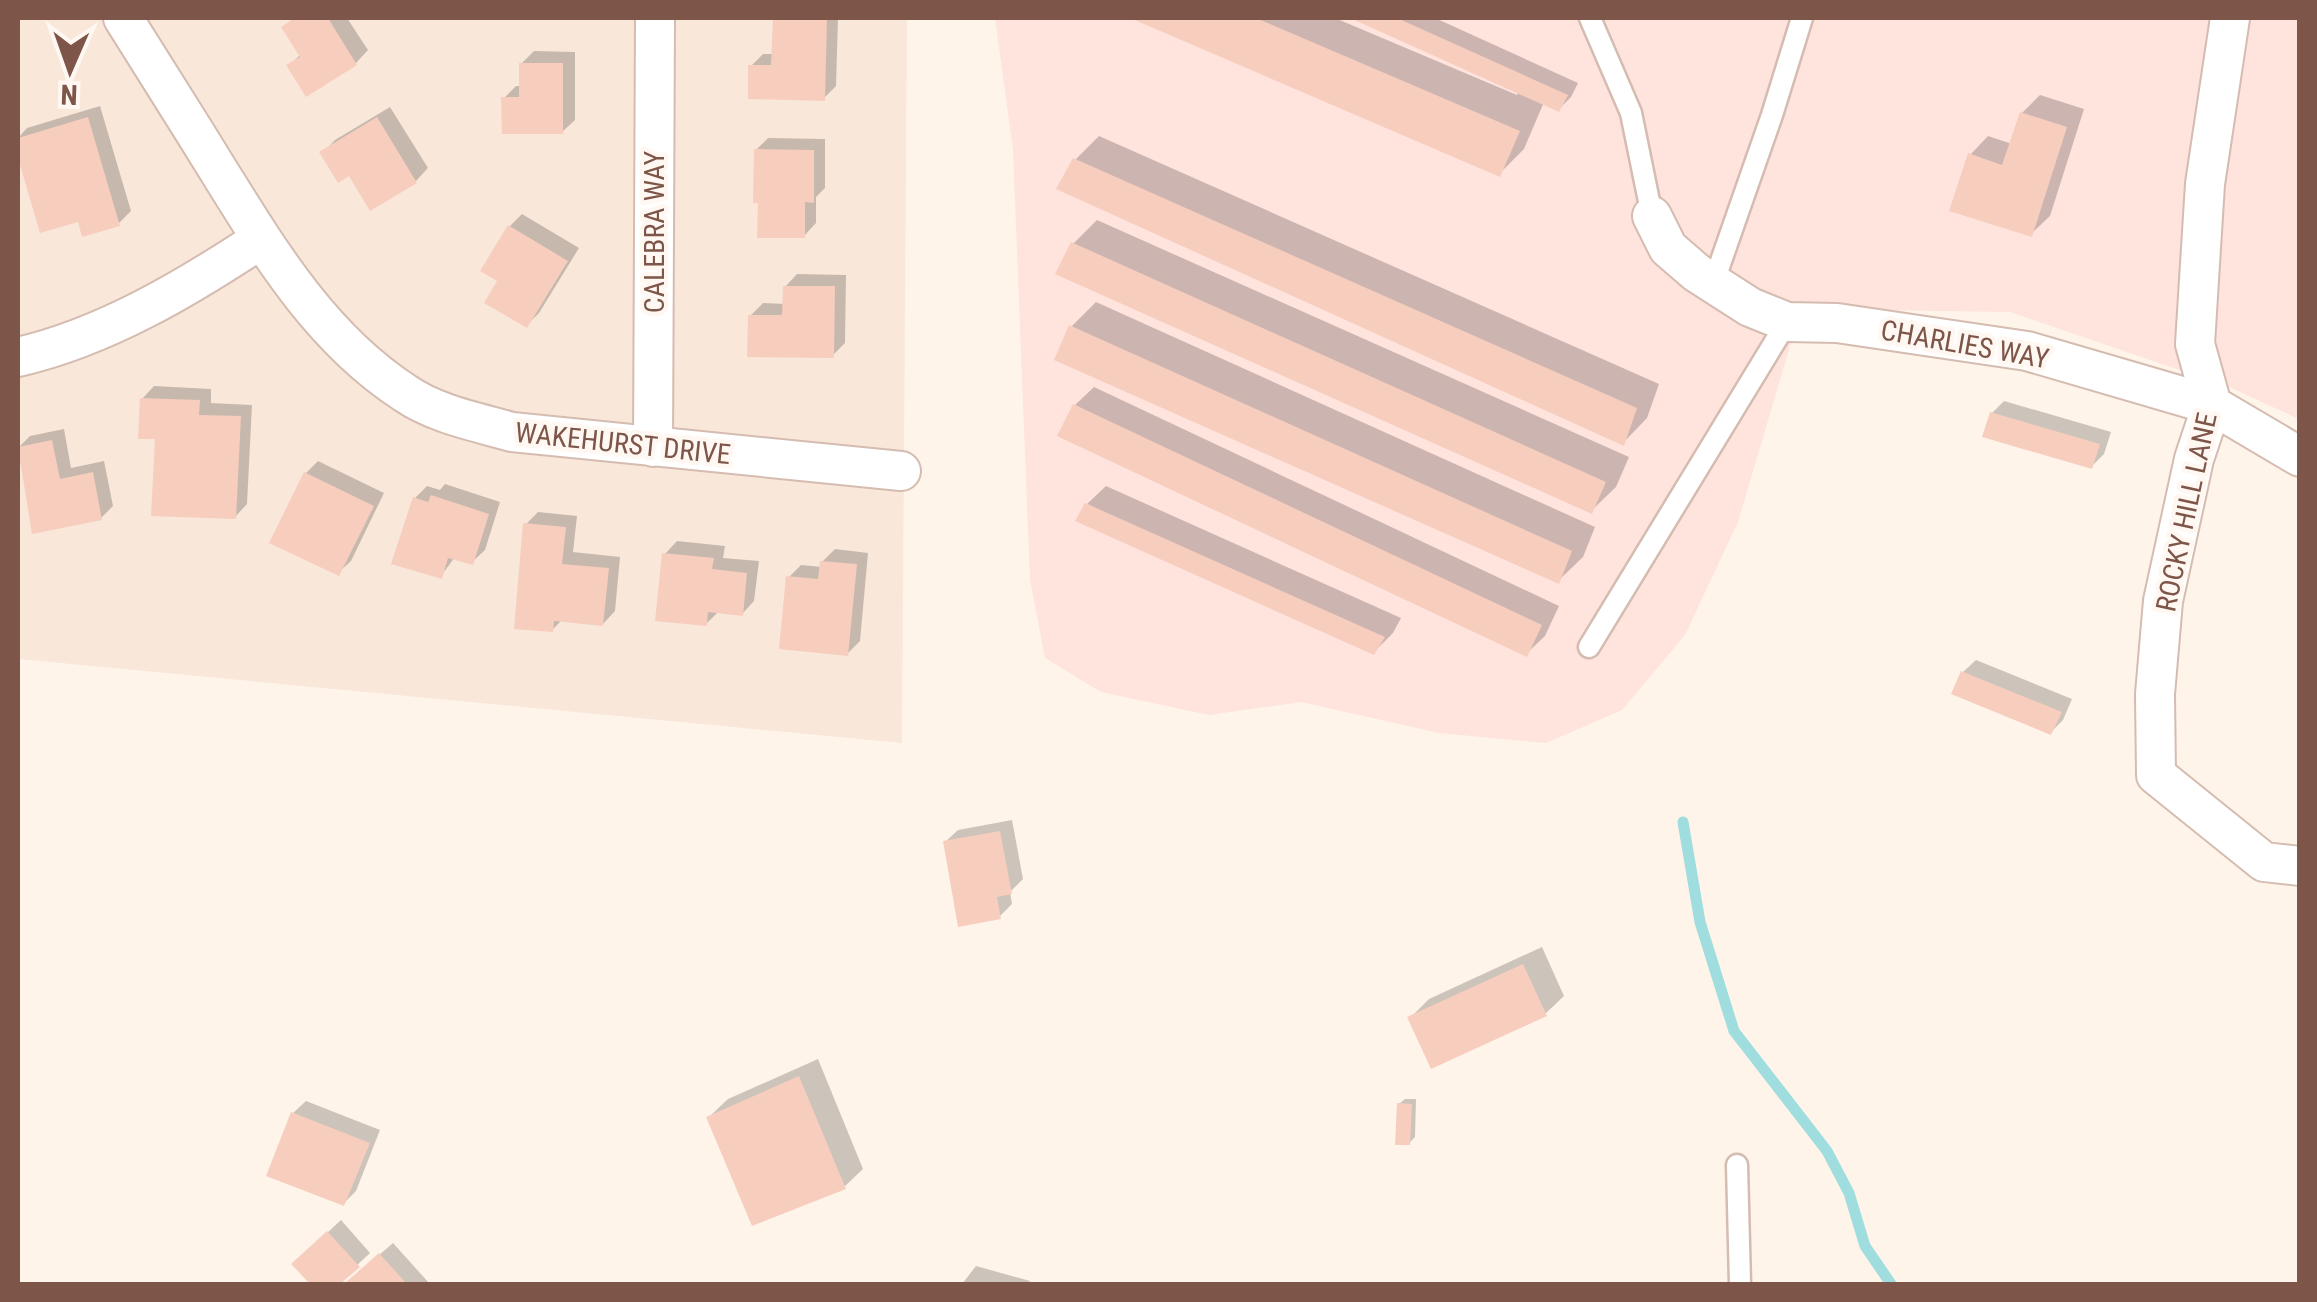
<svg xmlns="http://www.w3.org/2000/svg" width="2317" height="1302" font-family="'Roboto Condensed',sans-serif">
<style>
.residential{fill:#f9e7da}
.commercial{fill:#ffe3dd}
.shadow{fill:#0003}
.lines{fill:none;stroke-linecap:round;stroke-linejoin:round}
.stream{stroke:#9fdddf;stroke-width:11}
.building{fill:#f7cdbe}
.lane-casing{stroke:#d5bcb0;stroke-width:25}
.street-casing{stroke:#d5bcb0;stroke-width:42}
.lane{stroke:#fff;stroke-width:20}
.street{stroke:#fff;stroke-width:38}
.labels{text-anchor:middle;stroke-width:9;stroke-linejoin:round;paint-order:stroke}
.street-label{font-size:28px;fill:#7e5549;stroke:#fff8f2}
</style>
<rect width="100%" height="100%" fill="#fff4ea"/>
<path class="residential" d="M 18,18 L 907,18 L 902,743 L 18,659 Z"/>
<path class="commercial" d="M 995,18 L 2299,18 L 2299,419 L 2229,387 L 2010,312 L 1801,309 L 1738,522 L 1685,635 L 1622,710 L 1546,743 L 1439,733 L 1301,702 L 1209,715 L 1101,692 L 1045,658 L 1030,580 L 1013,150 Z"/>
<path class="shadow" d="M 294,18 L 347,18 L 368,50 L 356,63 L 306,94 L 289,66 L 301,54 L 284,27 Z
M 775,18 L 838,18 L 836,86 L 824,98 L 751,66 L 763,54 L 774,54 Z
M 1136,18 L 1335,18 L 1517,95 L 1519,91 L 1356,18 L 1435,18 L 1578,83 L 1571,97 L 1559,109 L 1544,102 L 1524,149 L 1499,174 Z
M 534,51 L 575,52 L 575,120 L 562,132 L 504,98 L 516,86 L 521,86 L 521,64 Z
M 2040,95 L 2084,109 L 2050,216 L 2031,234 L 1970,155 L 1988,136 L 2012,144 L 2022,113 Z
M 100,106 L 131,211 L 119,223 L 79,218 L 42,230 L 18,149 L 18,138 L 27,128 Z
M 390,107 L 428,168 L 416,181 L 350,172 L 323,153 L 335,140 Z
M 1099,136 L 1659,384 L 1647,418 L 1623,443 L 1075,160 Z
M 768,138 L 825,139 L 825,188 L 816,197 L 816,223 L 804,236 L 756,150 Z
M 522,214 L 579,248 L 539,313 L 527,325 L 501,281 L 510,226 Z
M 1097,220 L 1629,457 L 1616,487 L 1591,511 L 1073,244 Z
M 797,274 L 846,275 L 845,343 L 833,355 L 750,316 L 763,303 L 785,304 L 785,287 Z
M 1096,302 L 1595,527 L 1583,557 L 1558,581 L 1057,359 L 1072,326 Z
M 154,386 L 211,389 L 211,403 L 252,405 L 247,504 L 235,517 L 142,399 Z
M 1094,387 L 1559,606 L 1545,636 L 1526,654 L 1075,405 Z
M 2004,401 L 2111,432 L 2104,454 L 2092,466 L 1992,413 Z
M 64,429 L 71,468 L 104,461 L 113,506 L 101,518 L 34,531 L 18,448 L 30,436 Z
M 318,461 L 384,493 L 351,561 L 338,573 L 306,473 Z
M 445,484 L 500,502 L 485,550 L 472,562 L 455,557 L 441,576 L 415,498 L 427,486 L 440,490 Z
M 1106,486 L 1401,618 L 1393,633 L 1374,652 L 1087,504 Z
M 538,512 L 577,516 L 573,552 L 620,557 L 615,611 L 603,624 L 562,620 L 552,630 L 526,524 Z
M 677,541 L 725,546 L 723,558 L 759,561 L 754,601 L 742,614 L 719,611 L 706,624 L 665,554 Z
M 835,549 L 868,553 L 860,641 L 847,654 L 789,577 L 801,565 L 822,567 L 822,562 Z
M 1976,660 L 2072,699 L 2063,720 L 2051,732 L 1963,672 Z
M 1012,820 L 1023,879 L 1010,892 L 1012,904 L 1000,916 L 945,842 L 958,830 Z
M 1542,947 L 1564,996 L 1545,1014 L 1410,1018 L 1429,999 Z
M 818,1059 L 863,1169 L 844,1187 L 709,1117 L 728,1099 Z
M 1405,1099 L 1416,1099 L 1415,1137 L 1409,1143 L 1399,1104 Z
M 306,1101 L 380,1130 L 356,1191 L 344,1203 L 293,1113 Z
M 341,1220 L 370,1253 L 337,1284 L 313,1284 L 294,1264 Z
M 393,1243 L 430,1284 L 346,1284 Z
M 976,1266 L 1030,1281 L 1029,1284 L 962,1284 Z"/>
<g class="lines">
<path class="stream" d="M 1683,822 L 1700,922 L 1734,1031 L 1827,1151 L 1849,1193 L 1865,1246 L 1891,1284"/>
</g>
<path class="building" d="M 295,18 L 328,18 L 357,65 L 306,97 L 286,65 L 300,57 L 281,27 Z
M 773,18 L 827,18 L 825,101 L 748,99 L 748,65 L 771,65 Z
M 1130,18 L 1256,18 L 1520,131 L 1500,177 Z
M 1350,18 L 1397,18 L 1568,95 L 1559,112 Z
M 519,63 L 563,63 L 563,134 L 502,134 L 501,97 L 519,97 Z
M 2020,112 L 2067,127 L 2032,237 L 1949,211 L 1968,153 L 2002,165 Z
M 88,117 L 120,226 L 82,237 L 78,222 L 40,233 L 18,158 L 18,138 Z
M 377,117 L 417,183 L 370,211 L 349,176 L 338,183 L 319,152 Z
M 754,149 L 814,150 L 814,203 L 805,202 L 805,238 L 757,238 L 758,203 L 753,203 Z
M 1073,158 L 1637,408 L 1624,446 L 1056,189 Z
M 508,225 L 568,261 L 527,328 L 484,303 L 497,281 L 480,271 Z
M 1071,242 L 1606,482 L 1592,514 L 1055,274 Z
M 783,286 L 835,286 L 834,358 L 747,357 L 748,315 L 782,315 Z
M 1069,325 L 1572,551 L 1559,584 L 1054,360 Z
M 140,398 L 200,400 L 199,415 L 241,416 L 236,519 L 151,516 L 155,439 L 138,439 Z
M 1073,404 L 1542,625 L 1527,657 L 1057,436 Z
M 1990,412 L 2100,444 L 2092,469 L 1982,437 Z
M 52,440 L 60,479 L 93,472 L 102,520 L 32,534 L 18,447 Z
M 304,472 L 374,506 L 339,576 L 269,543 Z
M 431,495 L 489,514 L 473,565 L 448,558 L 442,579 L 391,564 L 413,497 L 428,502 Z
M 1085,503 L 1385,637 L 1374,655 L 1075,521 Z
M 523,523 L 566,527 L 562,564 L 609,568 L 603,626 L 554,621 L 553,632 L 514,629 Z
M 662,553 L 714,558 L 712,569 L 747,573 L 743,616 L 708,612 L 707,626 L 655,621 Z
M 820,561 L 857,564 L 848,656 L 779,649 L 786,576 L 818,579 Z
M 1961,671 L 2062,712 L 2051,735 L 1951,694 Z
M 1000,831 L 1012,894 L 997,897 L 1001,919 L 958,927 L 943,841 Z
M 1523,964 L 1547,1016 L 1431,1069 L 1407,1017 Z
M 799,1076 L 846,1189 L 752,1226 L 706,1117 Z
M 1397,1103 L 1412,1104 L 1410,1145 L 1395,1145 Z
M 291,1112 L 370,1143 L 344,1206 L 266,1176 Z
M 327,1231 L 360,1267 L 340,1284 L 310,1284 L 291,1264 Z
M 379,1253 L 407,1284 L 344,1284 Z"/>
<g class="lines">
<defs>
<path id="lane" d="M 1590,18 L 1631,113 L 1652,216
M 1713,284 L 1772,115 L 1802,18
M 1589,647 L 1787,322
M 1737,1165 L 1740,1284"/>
<path id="street" d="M 123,18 C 155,69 188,121 220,173 C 271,255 322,339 405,393 C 435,414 477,422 512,432 L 901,471
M 2230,18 L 2205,184 L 2195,344 L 2212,405 L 2194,459 L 2163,601 L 2155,694 L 2156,775 L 2264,862 L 2300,866
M 1652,216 L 1668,248 L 1697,273 L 1750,307 L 1787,322 L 1837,323 L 2027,351 L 2212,405 L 2300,457
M 18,357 C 105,337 187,288 261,239
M 653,447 L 655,18"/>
</defs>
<use href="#lane" class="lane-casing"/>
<use href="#street" class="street-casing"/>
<use href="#lane" class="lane"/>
<use href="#street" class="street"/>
</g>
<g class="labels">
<g class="street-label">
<text transform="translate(654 232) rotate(-90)" y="10">CALEBRA WAY</text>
<text transform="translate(1965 344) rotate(10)" y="10">CHARLIES WAY</text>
<text transform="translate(623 443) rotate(6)" y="10">WAKEHURST DRIVE</text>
<text transform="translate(2186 512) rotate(-78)" y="10">ROCKY HILL LANE</text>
</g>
</g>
<rect width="2317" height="1302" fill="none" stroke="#7e5549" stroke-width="40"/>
<g transform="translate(70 70) rotate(182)" stroke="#fff8f2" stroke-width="8" paint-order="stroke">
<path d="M0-8L18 38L0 25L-18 38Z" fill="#7e5549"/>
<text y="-15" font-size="28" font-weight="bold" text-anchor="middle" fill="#7e5549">N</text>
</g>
</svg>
